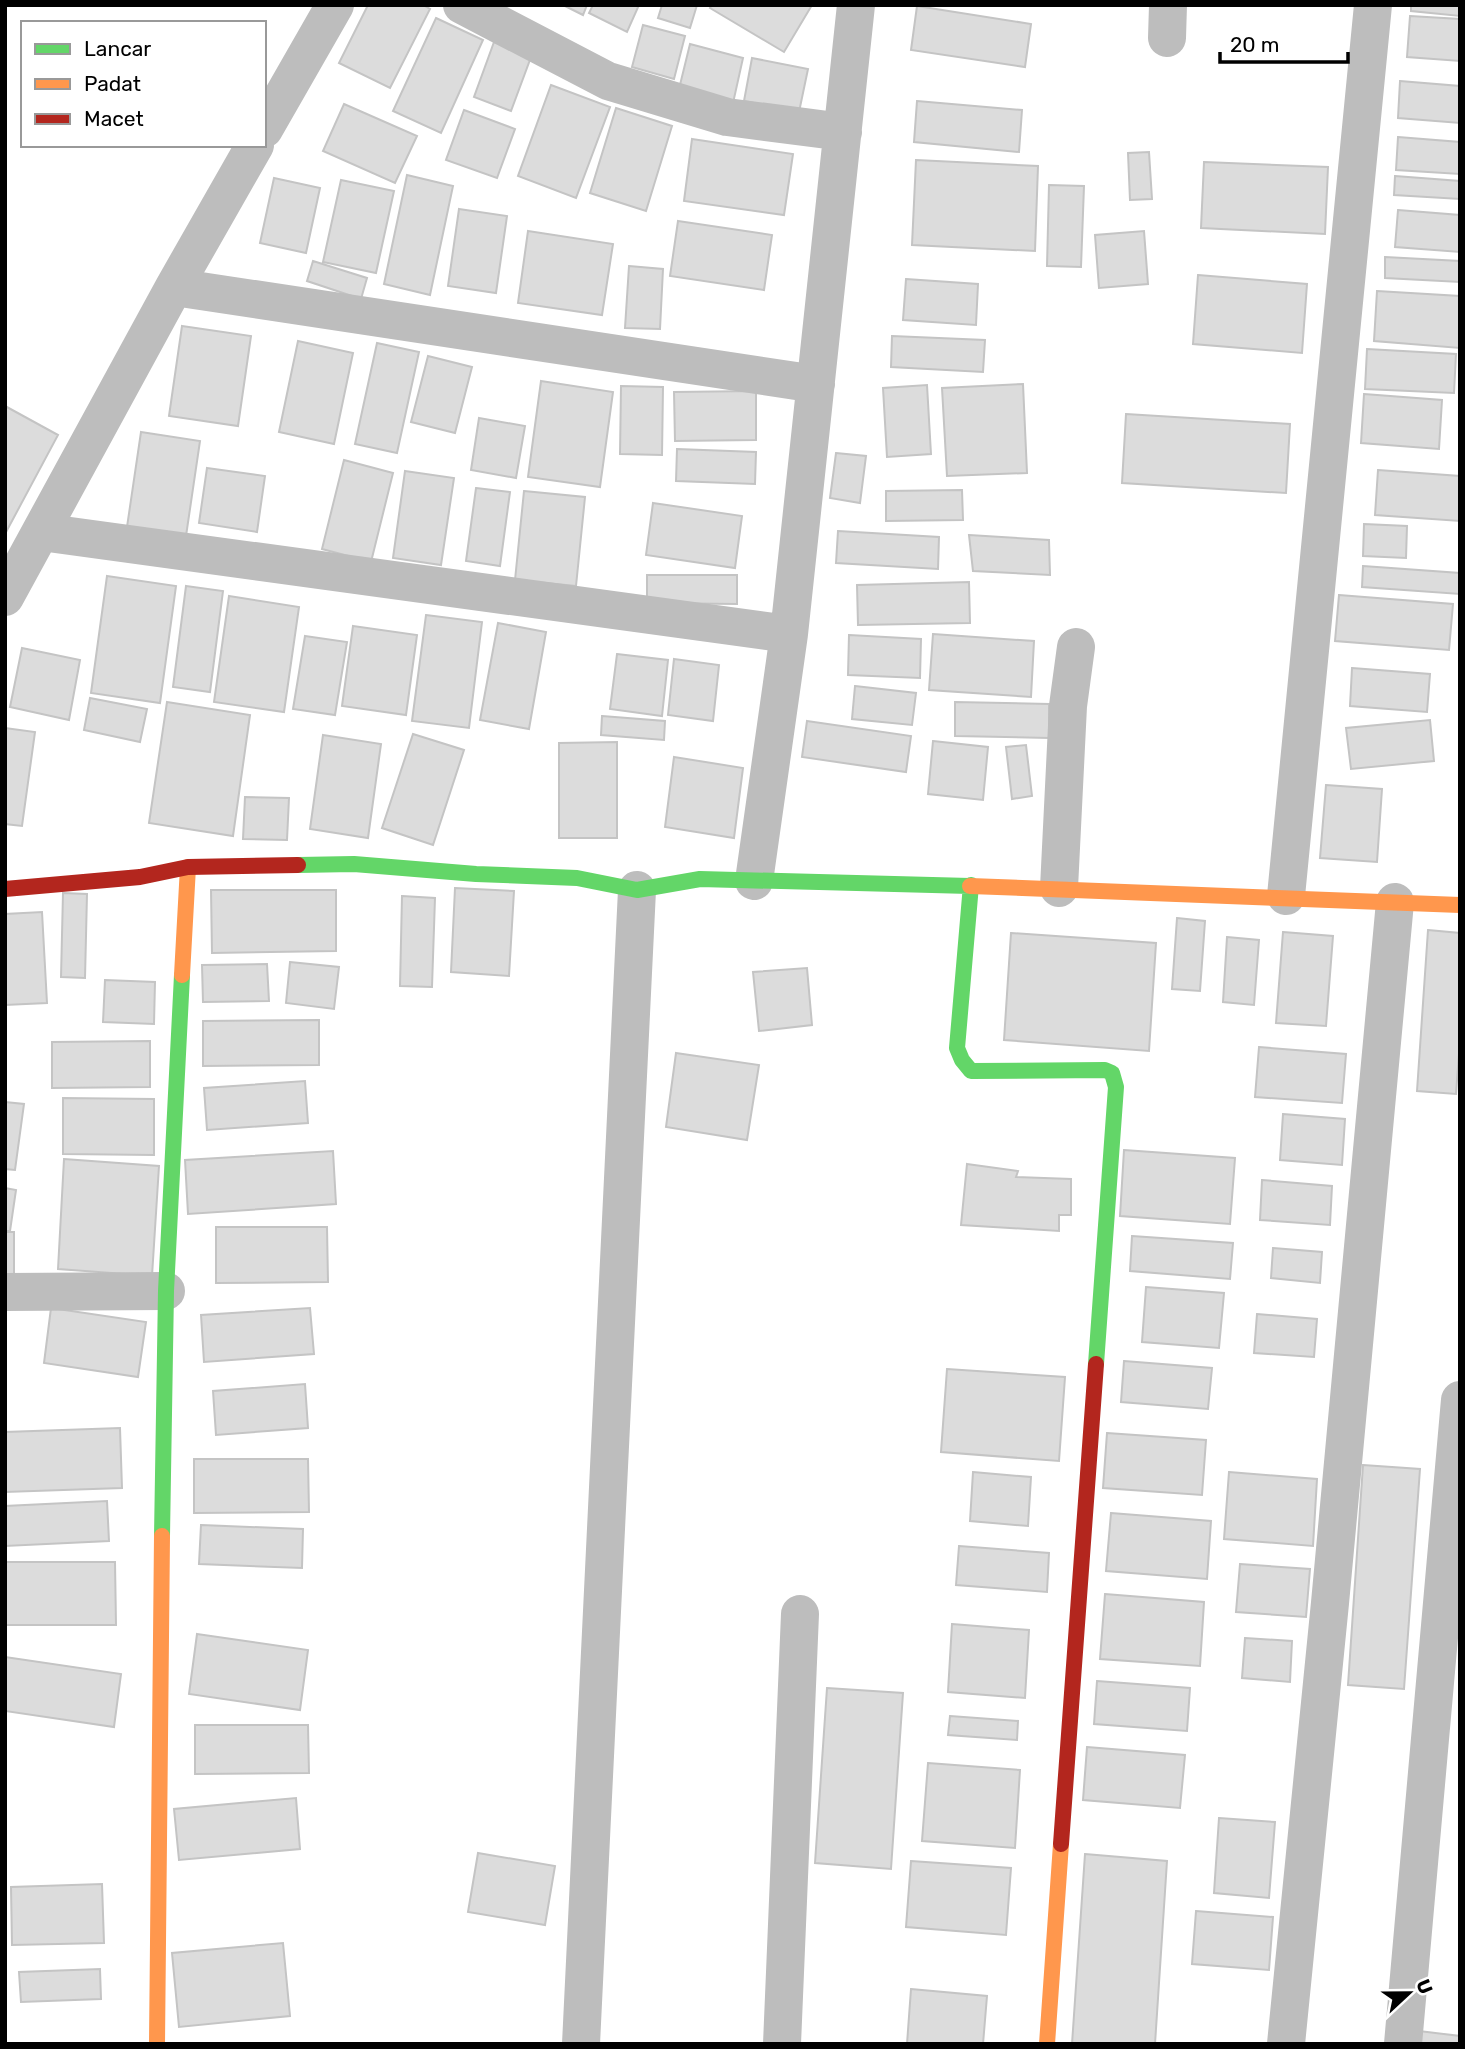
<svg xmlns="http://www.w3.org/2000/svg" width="1465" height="2049" font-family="Rubik,sans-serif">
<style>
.building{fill:#dcdcdc;stroke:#c4c4c4;stroke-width:2}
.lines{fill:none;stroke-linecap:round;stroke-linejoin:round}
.street{stroke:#bdbdbd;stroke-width:38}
.fast{stroke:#63d668;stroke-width:16}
.slow{stroke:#ff974d;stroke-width:16}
.jam{stroke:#b3261e;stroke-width:16}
</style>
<rect width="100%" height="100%" fill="#fff"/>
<path class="building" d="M 368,5 L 423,5 L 430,9 L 390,88 L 339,63 Z
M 563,5 L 587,5 L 583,15 Z
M 593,5 L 639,5 L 627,32 L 589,13 Z
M 662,5 L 697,5 L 690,28 L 658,18 Z
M 712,5 L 812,5 L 784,52 L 710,8 Z
M 1411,5 L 1460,5 L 1460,16 L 1411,11 Z
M 917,6 L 1031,24 L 1025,67 L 911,50 Z
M 1410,16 L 1460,19 L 1460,61 L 1407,57 Z
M 436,18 L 483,40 L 441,133 L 393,111 Z
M 643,25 L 685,36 L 674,79 L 632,67 Z
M 494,42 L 531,57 L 511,111 L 474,97 Z
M 690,44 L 743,58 L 733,103 L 679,89 Z
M 752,58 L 808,69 L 799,112 L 744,101 Z
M 1400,81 L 1460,86 L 1460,123 L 1398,118 Z
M 551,85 L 610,107 L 576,198 L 518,176 Z
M 917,101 L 1022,110 L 1019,152 L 914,142 Z
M 344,104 L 417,136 L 395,183 L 323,151 Z
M 616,108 L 672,126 L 646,211 L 590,193 Z
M 464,110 L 515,129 L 497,178 L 446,160 Z
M 1398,137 L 1460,142 L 1460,174 L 1396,170 Z
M 692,139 L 793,154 L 784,215 L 684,201 Z
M 1149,152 L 1152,199 L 1130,200 L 1128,153 Z
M 916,160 L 1038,166 L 1035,251 L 912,245 Z
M 1204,162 L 1328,167 L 1325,234 L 1201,228 Z
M 407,175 L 453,186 L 430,295 L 384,284 Z
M 1395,176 L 1460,181 L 1460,199 L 1394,195 Z
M 274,178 L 320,188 L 306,253 L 260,243 Z
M 341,180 L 394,191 L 376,273 L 323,262 Z
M 1049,185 L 1084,186 L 1081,267 L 1047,266 Z
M 459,209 L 507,216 L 496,293 L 448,286 Z
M 1398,210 L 1460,215 L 1460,252 L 1395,247 Z
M 678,221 L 772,235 L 764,290 L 670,276 Z
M 528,231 L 613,244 L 602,315 L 518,303 Z
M 1144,231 L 1148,284 L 1099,288 L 1095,235 Z
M 1385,257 L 1460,261 L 1460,282 L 1385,278 Z
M 313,261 L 367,278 L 361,299 L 307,281 Z
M 629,266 L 663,269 L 660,329 L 625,328 Z
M 1198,275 L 1307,284 L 1302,353 L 1193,344 Z
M 906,279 L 978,284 L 976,325 L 903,320 Z
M 1377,291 L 1460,296 L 1460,348 L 1374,341 Z
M 182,326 L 251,336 L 238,426 L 169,416 Z
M 892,336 L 985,340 L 983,372 L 891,367 Z
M 298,341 L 353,353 L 334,444 L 279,432 Z
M 377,343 L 419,352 L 397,453 L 355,444 Z
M 1367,349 L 1456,354 L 1454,393 L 1365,389 Z
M 428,356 L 472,367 L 455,433 L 411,422 Z
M 541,381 L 613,392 L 600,487 L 528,477 Z
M 1023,384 L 1027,473 L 947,476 L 942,388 Z
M 927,385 L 931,454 L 887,457 L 883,388 Z
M 621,386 L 663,387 L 662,455 L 620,454 Z
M 756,391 L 756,440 L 675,441 L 674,392 Z
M 1364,394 L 1442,400 L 1439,449 L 1361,443 Z
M 5,406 L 58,435 L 5,534 Z
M 1126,414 L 1290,424 L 1286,493 L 1122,483 Z
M 479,418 L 525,426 L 516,478 L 471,470 Z
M 141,432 L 200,441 L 186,536 L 127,527 Z
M 677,449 L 756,452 L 755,484 L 676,481 Z
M 836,453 L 866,456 L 860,503 L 830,498 Z
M 344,460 L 393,473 L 371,562 L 322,549 Z
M 207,468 L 265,476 L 257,532 L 199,523 Z
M 1378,470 L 1460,476 L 1460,521 L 1375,515 Z
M 405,471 L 454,478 L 441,565 L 393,558 Z
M 476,488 L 510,492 L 500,566 L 466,561 Z
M 962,490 L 963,520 L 886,521 L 886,491 Z
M 524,491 L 585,497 L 576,586 L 515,580 Z
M 653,503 L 742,516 L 735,568 L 646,555 Z
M 1364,524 L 1407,526 L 1406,558 L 1363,556 Z
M 838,531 L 939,537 L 938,569 L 836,563 Z
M 969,535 L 1049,540 L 1050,575 L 973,571 Z
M 1363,566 L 1460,573 L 1460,594 L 1362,587 Z
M 647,575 L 737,575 L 737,604 L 647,603 Z
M 107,576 L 176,586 L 160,703 L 91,693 Z
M 969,582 L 970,623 L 858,625 L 857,585 Z
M 186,586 L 223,591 L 210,692 L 173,687 Z
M 1339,595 L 1453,604 L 1449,650 L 1335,641 Z
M 229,596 L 299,607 L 284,712 L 214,702 Z
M 426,615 L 482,622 L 469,728 L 412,721 Z
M 498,623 L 546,632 L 529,729 L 480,720 Z
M 353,626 L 417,635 L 406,715 L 342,706 Z
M 933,634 L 1034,641 L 1031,697 L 929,690 Z
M 849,635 L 921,639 L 920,678 L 848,675 Z
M 305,636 L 347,642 L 335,715 L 293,709 Z
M 22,648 L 80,660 L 69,720 L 10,707 Z
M 617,654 L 668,660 L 662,716 L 610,709 Z
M 674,659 L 719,665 L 713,721 L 668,715 Z
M 1352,668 L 1430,674 L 1427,712 L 1350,706 Z
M 855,686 L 916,693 L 912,725 L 852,719 Z
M 90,698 L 147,709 L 140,742 L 84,730 Z
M 167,702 L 250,715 L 233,836 L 149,823 Z
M 955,702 L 1049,704 L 1049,738 L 955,736 Z
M 602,716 L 665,721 L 664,740 L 601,735 Z
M 1430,720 L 1434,761 L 1351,769 L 1346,728 Z
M 807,721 L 911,736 L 906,772 L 802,757 Z
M 5,728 L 35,732 L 22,826 L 5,824 Z
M 413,734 L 464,750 L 433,845 L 382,828 Z
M 323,735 L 381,744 L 368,838 L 310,829 Z
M 933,741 L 988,747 L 983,800 L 928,794 Z
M 617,742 L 617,838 L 559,838 L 559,743 Z
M 1026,745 L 1032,796 L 1012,799 L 1006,747 Z
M 674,757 L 743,768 L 734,838 L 665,827 Z
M 1326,785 L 1382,789 L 1377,862 L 1320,858 Z
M 245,797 L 289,798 L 287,840 L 243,839 Z
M 455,888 L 514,891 L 509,976 L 451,972 Z
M 211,890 L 336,890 L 336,951 L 212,953 Z
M 63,893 L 87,894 L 85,978 L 61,977 Z
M 402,896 L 435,898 L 432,987 L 400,986 Z
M 42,912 L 47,1003 L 5,1005 L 5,914 Z
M 1177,918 L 1205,921 L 1200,991 L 1172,989 Z
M 1428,930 L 1460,933 L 1460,1040 L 1456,1094 L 1417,1091 Z
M 1283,932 L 1333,936 L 1326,1026 L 1276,1023 Z
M 1011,933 L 1156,943 L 1149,1051 L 1004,1040 Z
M 1227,937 L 1259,940 L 1254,1005 L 1223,1002 Z
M 290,962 L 339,967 L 334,1009 L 286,1003 Z
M 267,964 L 269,1001 L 203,1002 L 202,965 Z
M 807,968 L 812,1025 L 759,1031 L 753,972 Z
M 105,980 L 155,982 L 154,1024 L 103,1022 Z
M 319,1020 L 319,1065 L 203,1066 L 203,1021 Z
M 150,1041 L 150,1087 L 52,1088 L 52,1042 Z
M 1259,1047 L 1346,1054 L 1342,1103 L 1255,1097 Z
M 676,1053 L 759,1065 L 747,1140 L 666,1127 Z
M 305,1081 L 308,1123 L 207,1130 L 204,1088 Z
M 63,1098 L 154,1099 L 154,1155 L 63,1154 Z
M 5,1102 L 24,1104 L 15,1170 L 5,1169 Z
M 1283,1114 L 1345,1119 L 1342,1165 L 1280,1160 Z
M 1124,1150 L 1235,1158 L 1230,1224 L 1120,1216 Z
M 333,1151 L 336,1204 L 188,1214 L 185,1160 Z
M 64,1159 L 159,1166 L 152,1276 L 58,1269 Z
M 967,1164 L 1018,1171 L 1016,1177 L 1071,1179 L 1071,1215 L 1059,1215 L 1059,1231 L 961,1225 Z
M 1262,1180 L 1332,1186 L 1330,1225 L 1260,1220 Z
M 5,1188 L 16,1190 L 10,1231 L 5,1231 Z
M 216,1227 L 327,1227 L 328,1282 L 216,1283 Z
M 5,1232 L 14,1232 L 14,1276 L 5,1276 Z
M 1132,1236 L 1233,1243 L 1230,1279 L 1130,1271 Z
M 1273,1248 L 1322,1252 L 1320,1283 L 1271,1278 Z
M 1146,1287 L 1224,1293 L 1219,1348 L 1142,1342 Z
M 51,1308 L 146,1322 L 138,1377 L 44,1363 Z
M 310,1308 L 314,1354 L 204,1362 L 201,1315 Z
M 1257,1314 L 1317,1319 L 1314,1357 L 1254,1353 Z
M 1124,1361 L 1212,1368 L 1208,1409 L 1121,1402 Z
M 947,1369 L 1065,1377 L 1059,1461 L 941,1452 Z
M 305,1384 L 308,1428 L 216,1435 L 213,1391 Z
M 120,1428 L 122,1488 L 5,1492 L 5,1432 Z
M 1107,1433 L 1206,1440 L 1202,1495 L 1103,1488 Z
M 194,1459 L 308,1459 L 309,1512 L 194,1513 Z
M 1363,1465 L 1420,1469 L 1404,1689 L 1348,1685 Z
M 973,1472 L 1031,1477 L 1028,1526 L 970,1521 Z
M 1229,1472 L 1317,1479 L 1313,1546 L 1224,1539 Z
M 107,1501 L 109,1541 L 5,1546 L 5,1506 Z
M 1111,1513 L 1211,1521 L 1207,1579 L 1106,1571 Z
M 201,1525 L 303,1529 L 302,1568 L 199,1564 Z
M 959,1546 L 1049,1553 L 1047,1592 L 956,1585 Z
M 5,1562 L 115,1562 L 116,1625 L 5,1625 Z
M 1240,1564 L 1310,1569 L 1306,1617 L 1236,1612 Z
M 1105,1594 L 1204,1602 L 1200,1666 L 1100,1659 Z
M 952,1624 L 1029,1630 L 1025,1698 L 948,1692 Z
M 197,1634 L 308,1650 L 300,1710 L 189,1694 Z
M 1245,1638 L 1292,1641 L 1290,1682 L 1242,1678 Z
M 5,1657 L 121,1674 L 114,1727 L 5,1711 Z
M 1097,1681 L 1190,1688 L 1187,1731 L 1094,1724 Z
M 827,1688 L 903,1693 L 891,1869 L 815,1863 Z
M 950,1716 L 1018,1721 L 1017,1740 L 948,1735 Z
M 195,1725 L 308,1725 L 309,1773 L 195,1774 Z
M 1087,1747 L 1185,1755 L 1180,1808 L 1083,1800 Z
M 928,1763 L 1020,1770 L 1015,1848 L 922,1841 Z
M 296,1798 L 300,1849 L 179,1860 L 174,1809 Z
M 1219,1818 L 1275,1822 L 1269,1898 L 1214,1893 Z
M 478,1853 L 555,1866 L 545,1925 L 468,1912 Z
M 1085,1854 L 1167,1861 L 1155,2044 L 1072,2044 Z
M 911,1861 L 1011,1868 L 1006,1935 L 906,1927 Z
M 102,1884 L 104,1943 L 12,1945 L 11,1887 Z
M 1196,1911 L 1273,1917 L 1269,1970 L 1192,1964 Z
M 283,1943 L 290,2016 L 179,2027 L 172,1953 Z
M 100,1969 L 101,1999 L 21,2002 L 19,1972 Z
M 911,1989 L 987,1996 L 983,2044 L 907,2044 Z
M 1419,2031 L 1460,2036 L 1460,2044 L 1417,2044 Z"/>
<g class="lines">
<path class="street" d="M 462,5 L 608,81 L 727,117 L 843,132
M 1167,38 L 1168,5
M 264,129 L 335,5
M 174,287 L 816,384
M 41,532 L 789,634
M 5,597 L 174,287 L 255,145
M 754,881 L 789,634 L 856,5
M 1059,888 L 1068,706 L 1076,647
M 1286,896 L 1373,5
M 5,1292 L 166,1291
M 581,2044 L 637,890
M 782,2044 L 800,1614
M 1286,2044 L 1330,1603 L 1395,902
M 1403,2044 L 1460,1400"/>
<path class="fast" d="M 298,865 L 354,864 L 476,874 L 577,878 L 637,890 L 700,879 L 970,886
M 971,885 L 957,1048 L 962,1060 L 971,1071 L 1105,1070 L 1112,1073 L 1116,1087 L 1096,1364
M 162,1536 L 166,1291 L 182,975"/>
<path class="slow" d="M 970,886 L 1460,905
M 182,975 L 188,867
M 157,2044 L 162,1536
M 1047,2044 L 1061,1844"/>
<path class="jam" d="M 5,889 L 140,877 L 188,867 L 298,865
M 1061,1844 L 1096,1364"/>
</g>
<rect width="1465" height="2049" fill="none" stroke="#000000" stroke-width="14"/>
<rect x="21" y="21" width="245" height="126" fill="#ffffff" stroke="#999999" stroke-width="2"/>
<rect x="35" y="44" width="35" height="10" fill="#63d668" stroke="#999999" stroke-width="2"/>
<text x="84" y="56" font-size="21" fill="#000000">Lancar</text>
<rect x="35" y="79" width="35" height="10" fill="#ff974d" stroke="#999999" stroke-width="2"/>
<text x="84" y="91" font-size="21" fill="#000000">Padat</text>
<rect x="35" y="114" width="35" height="10" fill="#b3261e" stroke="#999999" stroke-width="2"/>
<text x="84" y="126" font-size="21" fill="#000000">Macet</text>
<g transform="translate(1409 1993) rotate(68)" stroke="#ffffff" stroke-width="5" paint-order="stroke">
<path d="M0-5L12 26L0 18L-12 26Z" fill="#000000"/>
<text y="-10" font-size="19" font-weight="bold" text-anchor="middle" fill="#000000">U</text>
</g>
<path d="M1220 52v10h128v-10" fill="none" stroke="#000000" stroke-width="3.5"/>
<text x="1230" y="52" font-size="21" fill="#000000" stroke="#ffffff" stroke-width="5" paint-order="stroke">20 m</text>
</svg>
